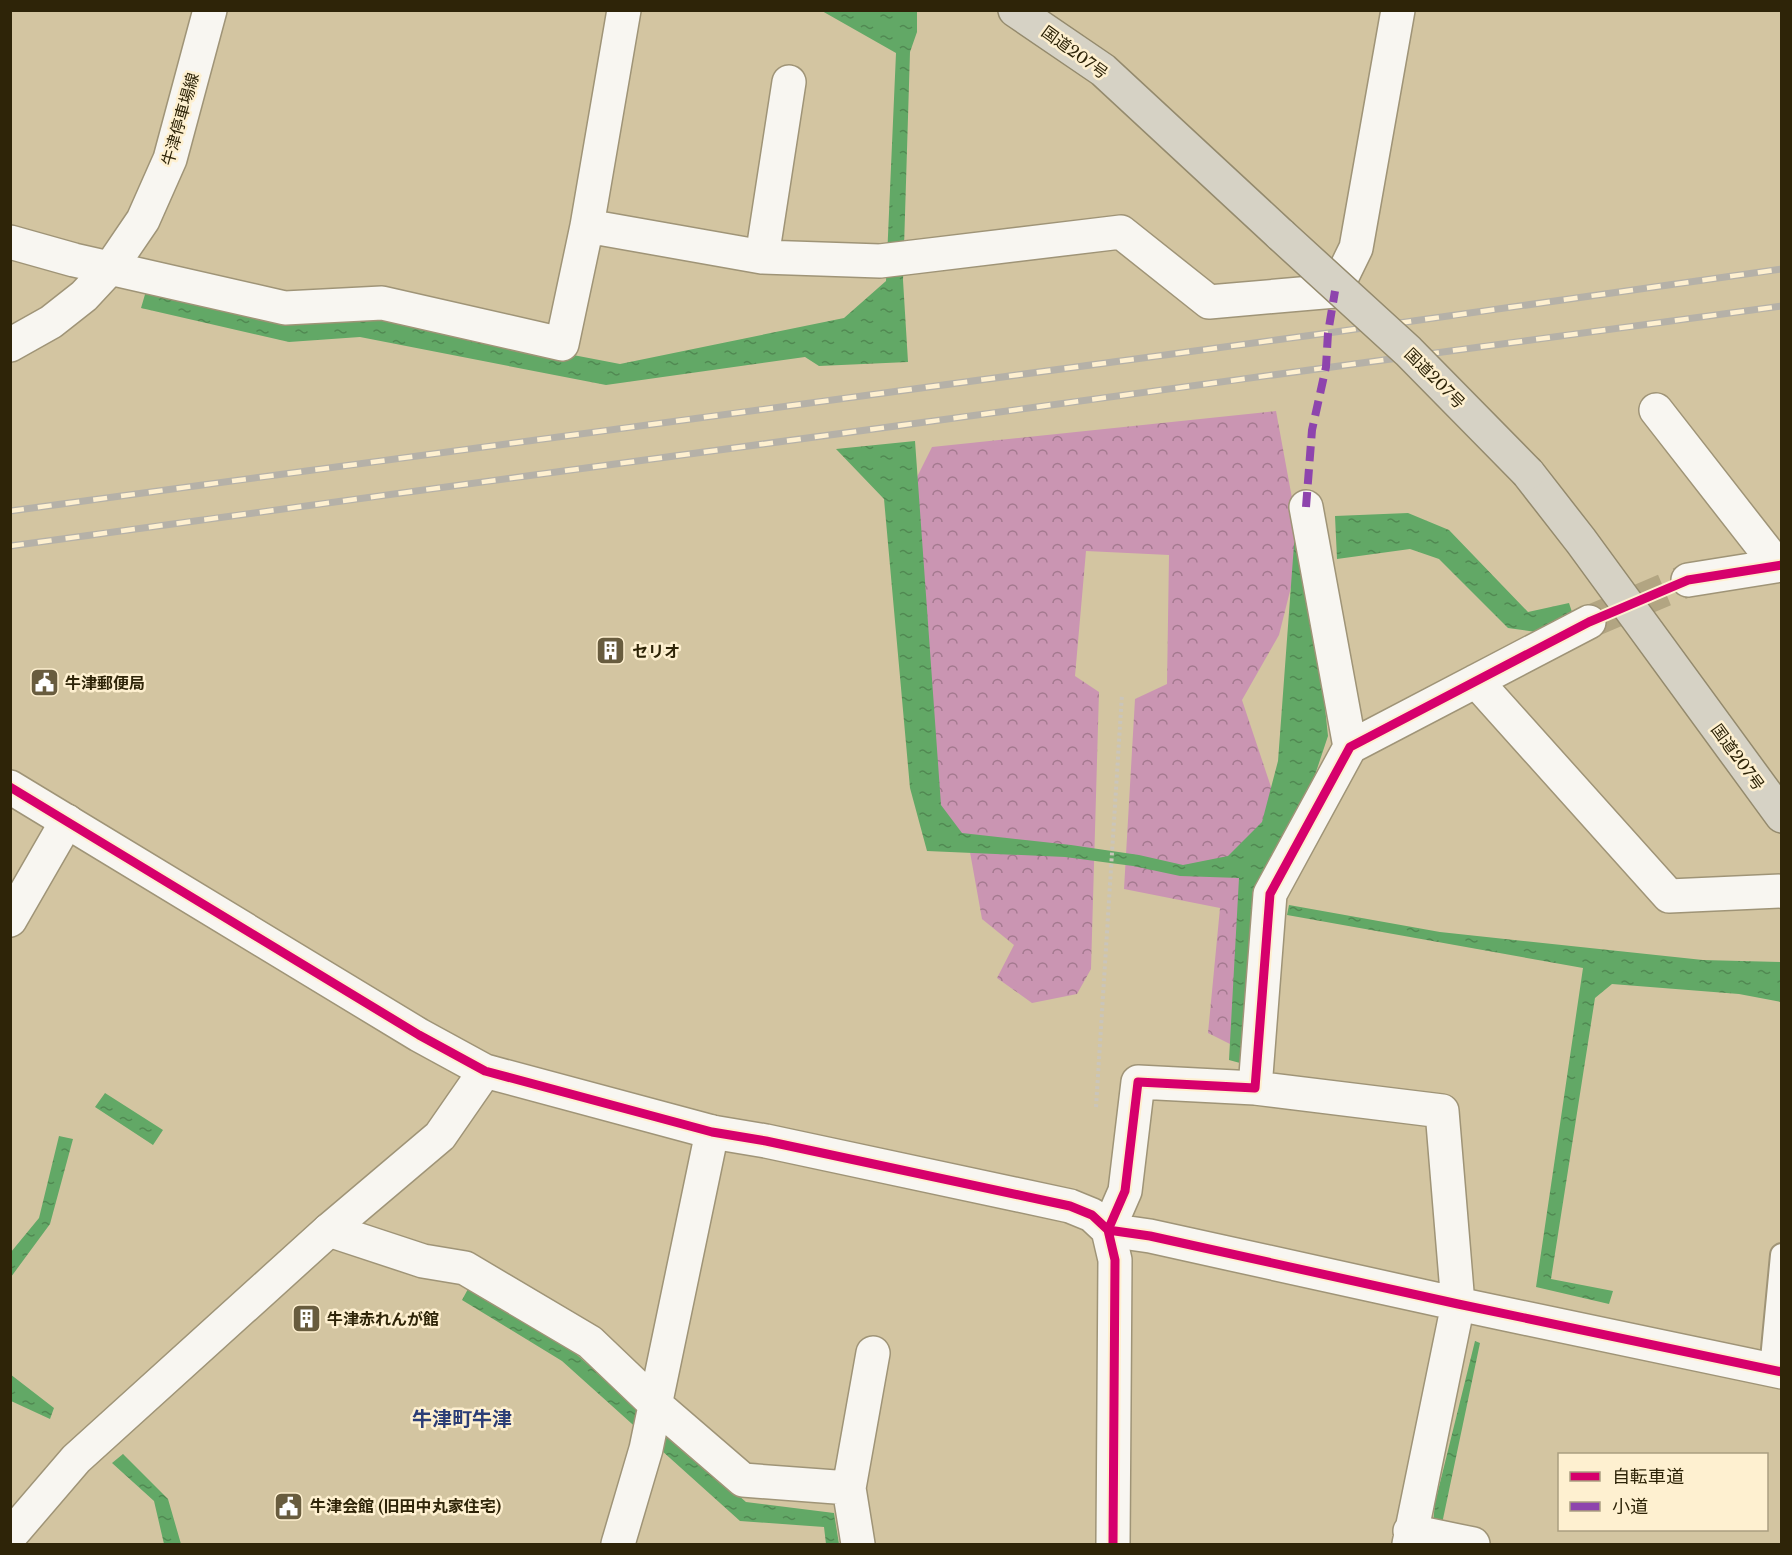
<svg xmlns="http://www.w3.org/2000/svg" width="1792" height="1555" font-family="'Libre Baskerville','Noto Sans JP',serif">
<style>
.forest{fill:url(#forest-crowns)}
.water{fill:url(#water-ripples)}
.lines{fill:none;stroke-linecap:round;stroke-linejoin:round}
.minor-tunnel{stroke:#b2a582;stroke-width:33;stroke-dasharray:33 16;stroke-linecap:butt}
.service-casing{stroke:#9f9477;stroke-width:26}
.minor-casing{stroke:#9f9477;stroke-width:36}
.tertiary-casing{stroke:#9f9477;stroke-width:36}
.secondary-casing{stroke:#9f9477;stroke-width:36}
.trunk-casing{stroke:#948a6d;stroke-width:36}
.path{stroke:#cac5ba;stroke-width:4;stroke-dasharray:3 3;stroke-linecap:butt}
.service{stroke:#f8f6f1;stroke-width:22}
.minor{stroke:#f8f6f1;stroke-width:33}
.tertiary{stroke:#f8f6f1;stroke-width:33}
.secondary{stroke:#f8f6f1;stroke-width:33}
.trunk{stroke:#d6d2c5;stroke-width:33}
.rail-casing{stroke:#b5b1a8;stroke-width:7}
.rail{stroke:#fef0d0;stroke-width:4.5;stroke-dasharray:14;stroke-linecap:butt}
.trunk-bridge-casing{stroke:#948a6d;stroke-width:36;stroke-linecap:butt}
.trunk-bridge{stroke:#d6d2c5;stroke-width:33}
.quiet{stroke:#8e44ad;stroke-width:8;stroke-dasharray:15 8;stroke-linecap:butt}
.cycleway-casing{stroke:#fef0d0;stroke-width:13}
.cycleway{stroke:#d6006c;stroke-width:9}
.labels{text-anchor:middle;stroke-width:5;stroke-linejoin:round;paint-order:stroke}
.street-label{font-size:16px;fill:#2e2408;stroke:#fef0d0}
.poi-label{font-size:16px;font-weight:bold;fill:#2e2408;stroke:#fef0d0;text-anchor:start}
.quarter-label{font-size:20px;font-weight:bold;fill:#2b3d76;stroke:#fef0d0}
</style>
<defs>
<pattern id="forest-crowns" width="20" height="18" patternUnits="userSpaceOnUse" patternTransform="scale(1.5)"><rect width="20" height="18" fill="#ca95b2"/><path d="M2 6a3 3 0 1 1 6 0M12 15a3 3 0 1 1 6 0" fill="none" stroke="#a4798f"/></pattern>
<pattern id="water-ripples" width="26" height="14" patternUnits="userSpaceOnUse" patternTransform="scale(1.5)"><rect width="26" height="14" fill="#62a866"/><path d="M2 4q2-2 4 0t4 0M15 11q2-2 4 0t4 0" fill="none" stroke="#518952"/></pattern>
</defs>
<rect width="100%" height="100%" fill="#d3c5a1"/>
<path class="forest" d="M 1276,411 L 1301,547 L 1279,635 L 1242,700 L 1277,805 L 1236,1047 L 1208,1033 L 1220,908 L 1124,889 L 1135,699 L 1167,684 L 1169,555 L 1086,551 L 1075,676 L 1099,692 L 1091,969 L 1077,994 L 1032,1003 L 997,978 L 1014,945 L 982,919 L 968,841 L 928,805 L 913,485 L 932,447 Z"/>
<path class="water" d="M 822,11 L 917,11 L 917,32 L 910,52 L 903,280 L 908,362 L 819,366 L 805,357 L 606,385 L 360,337 L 289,342 L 141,308 L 146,291 L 380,318 L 620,364 L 844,318 L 886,281 L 896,53 Z
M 915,441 L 941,805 L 962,833 L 1071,845 L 1139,855 L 1183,865 L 1228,856 L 1262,822 L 1278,761 L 1295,531 L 1306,525 L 1328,736 L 1315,775 L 1272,858 L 1256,899 L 1240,1063 L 1229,1060 L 1239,878 L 1180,876 L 1133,866 L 1065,857 L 927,851 L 910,788 L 884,499 L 836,449 Z
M 1408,513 L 1449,530 L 1528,612 L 1569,603 L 1572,612 L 1536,632 L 1508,628 L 1439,559 L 1410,549 L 1337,559 L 1335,516 Z
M 1289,905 L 1440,932 L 1703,960 L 1781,962 L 1781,1002 L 1739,994 L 1612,984 L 1595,998 L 1551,1279 L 1613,1291 L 1609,1304 L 1536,1287 L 1583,968 L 1287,915 Z
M 105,1093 L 163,1130 L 153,1145 L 95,1107 Z
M 59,1136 L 73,1139 L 50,1224 L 11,1277 L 11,1252 L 39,1218 Z
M 468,1289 L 568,1347 L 746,1502 L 834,1513 L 839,1544 L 826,1544 L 824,1527 L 740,1521 L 562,1361 L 462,1300 Z
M 1475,1341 L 1480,1343 L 1443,1519 L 1442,1544 L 1431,1544 L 1435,1503 Z
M 10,1374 L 54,1408 L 50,1419 L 11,1401 Z
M 123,1454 L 168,1499 L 181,1544 L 164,1544 L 154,1501 L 112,1463 Z"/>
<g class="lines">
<path class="minor-tunnel" d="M 1589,622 L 1688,580"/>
<defs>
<path id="service" d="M 1771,1370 L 1782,1255"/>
<path id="minor" d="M 587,226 L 762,257 L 880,261 L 1121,232 L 1209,302 L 1335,291 L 1356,248 L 1398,10
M 10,242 L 74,260 L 285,308 L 382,303 L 562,344 L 587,226 L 624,10
M 762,257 L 789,82
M 1656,410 L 1777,565
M 1306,507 L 1350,747
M 1688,580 L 1782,565
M 1589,622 L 1350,747 L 1270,894 L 1255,1088 L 1138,1082 L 1125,1191 L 1108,1230 L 1150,1236 L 1458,1304 L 1782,1372
M 1476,681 L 1669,896 L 1782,891
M 10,920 L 67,821
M 1255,1088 L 1442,1111 L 1458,1304 L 1409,1544
M 329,1230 L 423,1261 L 465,1268 L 590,1342 L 656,1405 L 743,1480 L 849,1488
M 1410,1531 L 1473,1544
M 618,1544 L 646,1449 L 712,1132
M 858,1544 L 849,1488 L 873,1353"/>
<path id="tertiary" d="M 10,787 L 419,1035 L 485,1071 L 712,1132 L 766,1141 L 1070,1206 L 1092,1215 L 1108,1230 L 1115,1260 L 1113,1544
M 10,1536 L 76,1459 L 329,1230 L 440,1136 L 485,1071"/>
<path id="secondary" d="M 10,345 L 51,322 L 84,296 L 111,267 L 143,220 L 170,159 L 210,10"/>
<path id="trunk" d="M 1015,10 L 1103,70 L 1281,235
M 1528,473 L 1581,541 L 1782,816"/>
</defs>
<use href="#service" class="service-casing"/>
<use href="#minor" class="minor-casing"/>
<use href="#tertiary" class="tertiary-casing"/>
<use href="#secondary" class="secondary-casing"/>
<use href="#trunk" class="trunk-casing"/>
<path class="path" d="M 1096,1107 L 1122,694"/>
<use href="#service" class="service"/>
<use href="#minor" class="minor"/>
<use href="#tertiary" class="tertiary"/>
<use href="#secondary" class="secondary"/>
<use href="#trunk" class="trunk"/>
<defs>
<path id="rail" d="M 10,511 L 1328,333 L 1782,269
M 10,546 L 1782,306"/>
</defs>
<use href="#rail" class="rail-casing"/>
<use href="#rail" class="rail"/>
<defs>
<path id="trunk-bridge" d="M 1281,235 L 1408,351 L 1528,473"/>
</defs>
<use href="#trunk-bridge" class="trunk-bridge-casing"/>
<use href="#trunk-bridge" class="trunk-bridge"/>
<path class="quiet" d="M 1306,507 L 1312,430 L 1326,367 L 1328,333 L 1335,291"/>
<defs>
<path id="cycleway" d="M 1782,565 L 1688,580 L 1589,622 L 1350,747 L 1270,894 L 1255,1088 L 1138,1082 L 1125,1191 L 1108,1230 L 1150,1236 L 1458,1304 L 1782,1372
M 10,787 L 419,1035 L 485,1071 L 712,1132 L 766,1141 L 1070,1206 L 1092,1215 L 1108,1230 L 1115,1260 L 1113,1544"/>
</defs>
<use href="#cycleway" class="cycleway-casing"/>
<use href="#cycleway" class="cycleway"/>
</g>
<defs>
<symbol id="building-square" viewBox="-11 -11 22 22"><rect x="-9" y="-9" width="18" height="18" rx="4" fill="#685c3e" stroke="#fef0d0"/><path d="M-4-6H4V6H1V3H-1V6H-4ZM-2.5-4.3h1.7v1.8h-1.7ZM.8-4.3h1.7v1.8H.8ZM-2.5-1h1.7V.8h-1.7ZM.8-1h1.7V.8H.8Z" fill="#fff"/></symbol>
<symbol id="civic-square" viewBox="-11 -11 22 22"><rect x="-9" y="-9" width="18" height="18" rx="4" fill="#685c3e" stroke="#fef0d0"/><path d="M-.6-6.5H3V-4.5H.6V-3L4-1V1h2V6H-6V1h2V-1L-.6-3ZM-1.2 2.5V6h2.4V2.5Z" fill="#fff"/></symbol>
</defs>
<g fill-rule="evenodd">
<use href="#building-square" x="594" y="634" width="33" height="33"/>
<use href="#civic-square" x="28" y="666" width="33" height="33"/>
<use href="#building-square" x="290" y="1302" width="33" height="33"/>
<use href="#civic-square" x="272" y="1490" width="33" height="33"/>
</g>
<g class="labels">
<g class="street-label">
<text transform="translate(1075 52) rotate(36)" y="6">国道207号</text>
<text transform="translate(180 119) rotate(-74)" y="6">牛津停車場線</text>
<text transform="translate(1435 378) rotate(45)" y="6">国道207号</text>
<text transform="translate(1738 757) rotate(54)" y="6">国道207号</text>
</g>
<g class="poi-label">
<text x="632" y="657">セリオ</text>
<text x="65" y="689">牛津郵便局</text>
<text x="327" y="1325">牛津赤れんが館</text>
<text x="310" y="1512">牛津会館 (旧田中丸家住宅)</text>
</g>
<g class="quarter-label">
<text x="462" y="1426">牛津町牛津</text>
</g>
</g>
<rect width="1792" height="1555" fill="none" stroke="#2e2408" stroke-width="24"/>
<rect x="1558" y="1453" width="210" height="78" fill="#fef0d0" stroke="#ab9e80" stroke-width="1.5"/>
<rect x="1570" y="1472" width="30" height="9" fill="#d6006c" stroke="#ab9e80" stroke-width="1.5"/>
<text x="1612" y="1483" font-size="18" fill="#2e2408">自転車道</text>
<rect x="1570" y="1502" width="30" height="9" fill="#8e44ad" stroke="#ab9e80" stroke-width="1.5"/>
<text x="1612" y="1513" font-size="18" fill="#2e2408">小道</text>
</svg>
